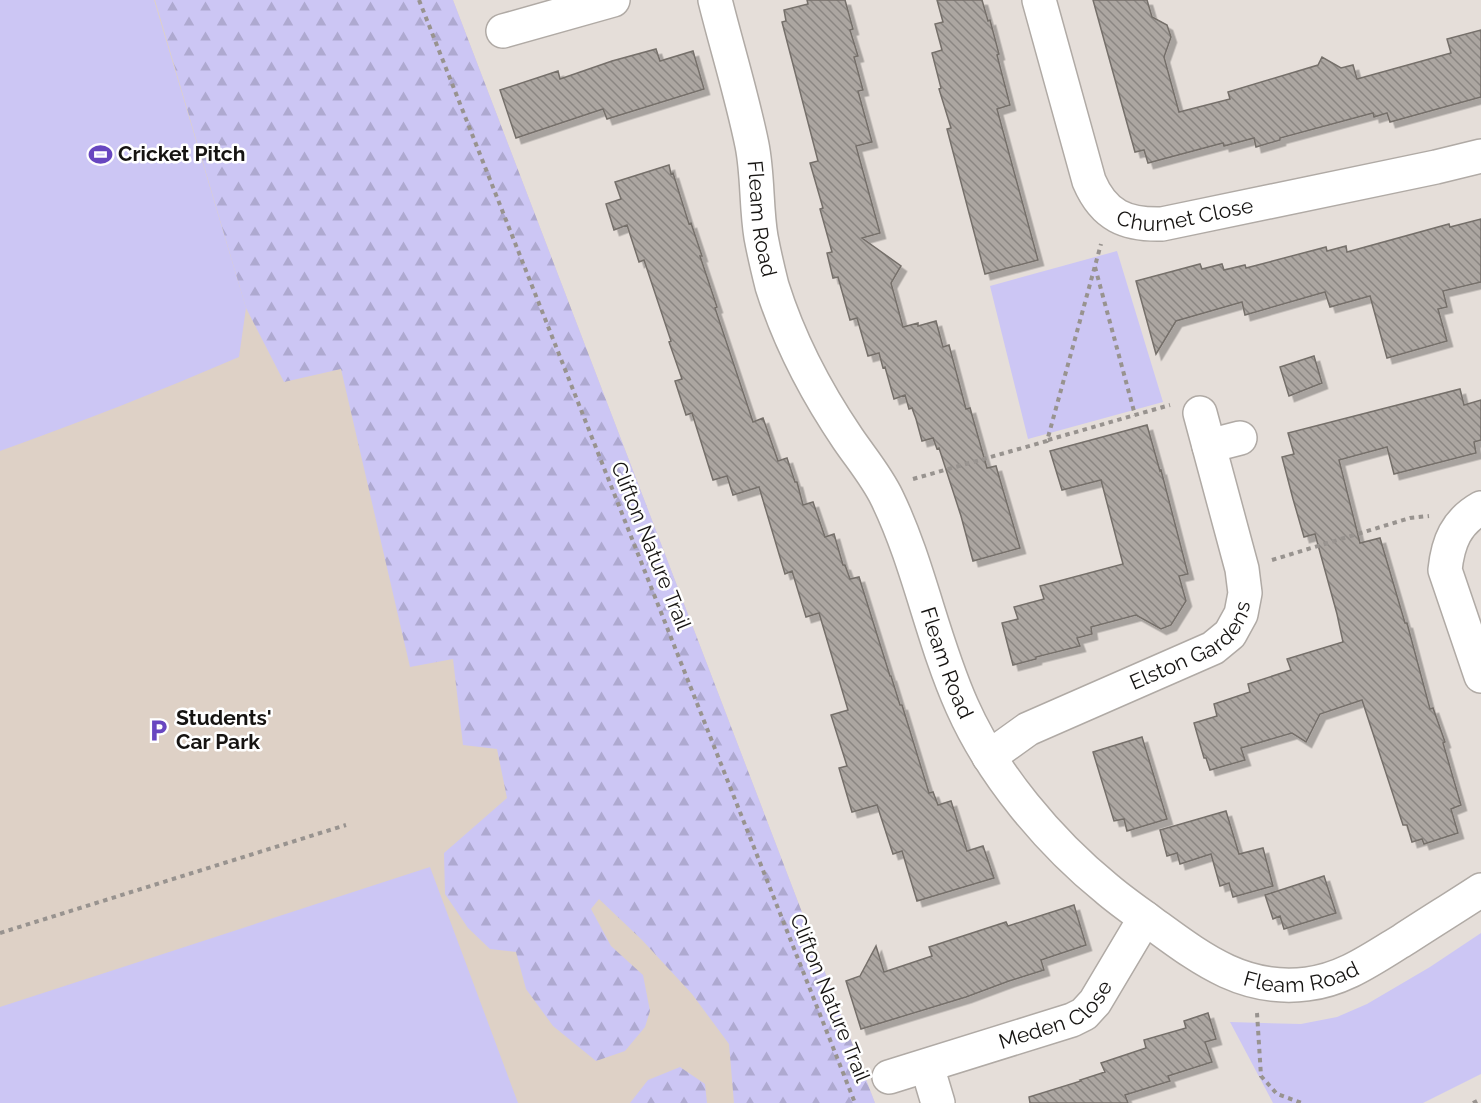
<svg xmlns="http://www.w3.org/2000/svg" width="1481" height="1103" font-family="Raleway,sans-serif">
<style>
.built{fill:#ded1c6}
.green{fill:#ccc6f4}
.forest{fill:url(#forest-firs)}
.building{fill:url(#building-back-hatch);stroke:#756f6a;stroke-width:1.5;filter:url(#shadow)}
.lines{fill:none;stroke-linecap:round;stroke-linejoin:round}
.minor-casing{stroke:#b0aaa5;stroke-width:36}
.path{stroke:#98938f;stroke-width:4;stroke-dasharray:4.5 4.5;stroke-linecap:butt}
.minor{stroke:#fff;stroke-width:33}
.labels{text-anchor:middle;stroke-width:5;stroke-linejoin:round;paint-order:stroke}
.poi-label{font-size:21px;font-weight:bold;fill:#161412;stroke:#fff;text-anchor:start}
.street-label{font-size:21px;fill:#161412;stroke:#fff}
</style>
<defs>
<pattern id="forest-firs" width="22" height="20" patternUnits="userSpaceOnUse" patternTransform="scale(1.5)"><rect width="22" height="20" fill="#ccc6f4"/><path d="M5 1l3.5 6h-7zM16 11l3.5 6h-7z" fill="#aea9d0"/></pattern>
<pattern id="building-back-hatch" width="6" height="6" patternUnits="userSpaceOnUse" patternTransform="scale(1.5)"><rect width="6" height="6" fill="#aca6a1"/><path d="M-1 5l2 2M0 0l6 6M5-1l2 2" fill="none" stroke="#8b8682"/></pattern>
<filter id="shadow"><feDropShadow dx="5.5" dy="5.5" stdDeviation="0" flood-color="#0004"/></filter>
</defs>
<rect width="100%" height="100%" fill="#e5ded9"/>
<path class="built" d="M 0,0 L 453,0 L 875,1103 L 0,1103 Z"/>
<path class="green" d="M 0,0 L 154,0 L 246,308 L 239,357 C 160,391 81,422 0,451 Z
M 1117,251 L 1163,402 L 1028,439 L 990,286 Z
M 430,867 L 518,1103 L 0,1103 L 0,1007 Z
M 1481,933 L 1481,1074 L 1423,1103 L 1273,1103 L 1230,1022 L 1301,1024 L 1337,1017 L 1367,1004 L 1430,967 Z"/>
<path class="forest" d="M 155,0 L 453,0 L 875,1103 L 734,1103 L 729,1044 L 692,994 L 642,940 L 599,899 L 591,909 L 611,946 L 643,975 L 650,1011 L 645,1027 L 625,1051 L 596,1061 L 553,1026 L 526,989 L 516,952 L 490,949 L 468,928 L 445,894 L 444,853 L 507,798 L 497,749 L 463,745 L 453,659 L 410,667 L 341,369 L 284,382 L 246,308 Z
M 680,1067 L 705,1084 L 707,1103 L 630,1103 L 648,1080 Z"/>
<path class="building" d="M 807,0 L 845,0 L 853,29 L 850,30 L 858,56 L 854,57 L 863,90 L 858,91 L 872,142 L 856,146 L 880,233 L 862,238 L 901,266 L 891,283 L 903,327 L 918,323 L 918,326 L 936,321 L 943,347 L 949,345 L 966,409 L 970,408 L 987,468 L 996,466 L 1020,548 L 973,561 L 961,516 L 939,448 L 937,449 L 933,438 L 922,441 L 916,419 L 912,408 L 909,409 L 905,395 L 894,399 L 885,367 L 883,368 L 879,353 L 868,356 L 857,318 L 850,320 L 838,277 L 833,278 L 827,253 L 832,252 L 820,209 L 823,208 L 810,163 L 818,161 L 782,22 L 786,21 L 784,10 L 808,4 Z
M 937,0 L 982,0 L 988,21 L 990,20 L 999,54 L 997,55 L 1010,105 L 997,109 L 1038,260 L 985,274 L 947,129 L 951,128 L 939,89 L 941,88 L 932,53 L 942,50 L 935,24 L 943,22 Z
M 1093,0 L 1147,0 L 1152,17 L 1167,25 L 1171,37 L 1164,57 L 1179,112 L 1230,99 L 1228,92 L 1318,65 L 1322,57 L 1341,68 L 1353,65 L 1357,79 L 1451,53 L 1447,39 L 1481,30 L 1481,97 L 1390,122 L 1387,113 L 1374,117 L 1373,113 L 1280,138 L 1280,140 L 1256,147 L 1254,138 L 1224,146 L 1223,143 L 1148,163 L 1144,150 L 1135,152 Z
M 656,49 L 660,61 L 693,51 L 704,89 L 607,119 L 603,109 L 516,138 L 500,90 L 558,71 L 560,79 L 612,61 Z
M 669,165 L 671,174 L 673,173 L 689,224 L 691,223 L 702,256 L 700,256 L 717,307 L 715,308 L 753,422 L 763,418 L 778,461 L 787,458 L 795,482 L 797,482 L 803,505 L 813,502 L 825,537 L 834,534 L 843,565 L 845,565 L 850,579 L 859,577 L 890,676 L 891,676 L 900,705 L 902,705 L 929,793 L 933,792 L 938,805 L 951,801 L 967,851 L 983,846 L 994,878 L 917,901 L 902,851 L 893,854 L 877,805 L 852,812 L 839,768 L 847,766 L 831,715 L 848,710 L 819,613 L 806,617 L 792,571 L 785,574 L 759,487 L 733,495 L 727,476 L 713,480 L 692,413 L 686,415 L 675,381 L 682,379 L 669,342 L 671,341 L 644,260 L 639,262 L 627,225 L 614,230 L 606,204 L 621,199 L 615,182 Z
M 1481,219 L 1481,282 L 1443,291 L 1447,307 L 1438,309 L 1447,341 L 1387,358 L 1370,296 L 1330,307 L 1325,292 L 1245,315 L 1242,302 L 1176,321 L 1156,354 L 1136,281 L 1200,264 L 1202,269 L 1222,264 L 1224,270 L 1245,265 L 1246,268 L 1326,247 L 1327,251 L 1346,246 L 1347,252 L 1449,224 L 1450,227 Z
M 1314,356 L 1322,383 L 1289,396 L 1280,367 Z
M 1460,389 L 1464,405 L 1481,400 L 1481,440 L 1474,442 L 1476,453 L 1394,474 L 1387,447 L 1339,460 L 1360,543 L 1380,538 L 1405,623 L 1407,623 L 1430,709 L 1433,708 L 1445,742 L 1443,743 L 1461,805 L 1451,809 L 1458,833 L 1424,844 L 1422,839 L 1412,842 L 1407,825 L 1403,825 L 1362,700 L 1320,714 L 1306,742 L 1292,733 L 1241,748 L 1245,760 L 1210,770 L 1206,758 L 1204,758 L 1194,723 L 1217,716 L 1214,704 L 1250,692 L 1248,684 L 1291,670 L 1287,659 L 1343,642 L 1337,614 L 1315,534 L 1304,537 L 1293,499 L 1282,457 L 1294,454 L 1288,433 Z
M 1147,425 L 1160,471 L 1161,470 L 1188,574 L 1179,576 L 1186,601 L 1171,625 L 1161,629 L 1136,615 L 1091,627 L 1092,634 L 1077,638 L 1080,646 L 1036,657 L 1036,659 L 1013,665 L 1002,623 L 1018,619 L 1014,607 L 1044,599 L 1040,586 L 1123,564 L 1101,480 L 1062,490 L 1050,451 Z
M 1142,737 L 1167,819 L 1127,831 L 1124,819 L 1114,821 L 1093,752 Z
M 1226,811 L 1239,854 L 1263,848 L 1273,886 L 1233,897 L 1229,883 L 1220,886 L 1211,854 L 1180,864 L 1177,853 L 1167,856 L 1160,830 Z
M 1324,876 L 1336,913 L 1284,929 L 1280,916 L 1273,919 L 1265,895 Z
M 1074,905 L 1086,945 L 1041,960 L 1044,970 L 1009,981 L 966,997 L 861,1029 L 846,981 L 860,976 L 876,946 L 884,972 L 932,956 L 929,947 L 1006,922 L 1008,926 Z
M 1208,1013 L 1216,1039 L 1205,1042 L 1212,1062 L 1168,1076 L 1170,1081 L 1125,1095 L 1128,1103 L 1030,1103 L 1029,1097 L 1081,1081 L 1080,1080 L 1105,1072 L 1101,1063 L 1146,1048 L 1144,1040 L 1186,1028 L 1184,1021 Z"/>
<g class="lines">
<defs>
<g id="minor">
<path id="s1" d="M 715,0 C 727,48 742,96 752,145 C 758,175 756,207 761,237 C 764,253 768,270 772,286 C 789,340 816,392 848,439 C 861,458 877,477 887,498 C 919,564 932,639 962,706 C 992,774 1049,842 1107,889 C 1121,901 1137,912 1152,923 C 1200,958 1243,992 1307,984 C 1343,980 1372,959 1403,940 C 1429,923 1455,907 1481,890"/>
<path id="s2" d="M 1039,0 L 1089,181 C 1104,216 1126,225 1162,224 L 1436,167 L 1481,156"/>
<path d="M 503,31 L 613,0"/>
<path d="M 1209,446 L 1240,438"/>
<path d="M 1481,508 C 1456,522 1448,542 1445,570 L 1481,676"/>
<path id="s3" d="M 989,757 L 1028,729 L 1213,648 L 1230,634 L 1241,614 L 1245,593 L 1242,569 L 1200,413"/>
<path d="M 927,1066 L 938,1103"/>
<path id="s4" d="M 889,1077 L 1072,1020 L 1084,1014 L 1095,1002 L 1145,918"/>
</g>
</defs>
<use href="#minor" class="minor-casing"/>
<path class="path" d="M 419,0 L 855,1103
M 1095,267 L 1135,415
M 1048,440 L 1170,405
M 913,479 L 1047,441 L 1101,244
M 1272,560 L 1410,518 L 1429,516
M 0,933 L 346,825
M 1257,1013 L 1261,1076 L 1277,1094 L 1302,1103
M 1473,1103 L 1481,1099"/>
<use href="#minor" class="minor"/>
</g>
<defs>
<symbol id="stadium-bare" viewBox="-9 -9 18 18"><path d="M0-5a6.5 5 0 1 0 0 10a6.5 5 0 1 0 0-10ZM-3.5-1.8h7v3.6h-7Z" fill="#6847c0" stroke="#fff" stroke-width="2.5" paint-order="stroke"/></symbol>
<symbol id="parking-bare" viewBox="-9 -9 18 18"><path d="M-3.5-5.5H1a3.5 3.5 0 0 1 0 7H-1V5.5H-3.5ZM-1-3.4V-.6H.8a1.4 1.4 0 0 0 0-2.8Z" fill="#6847c0" stroke="#fff" stroke-width="2.5" paint-order="stroke"/></symbol>
</defs>
<g fill-rule="evenodd">
<use href="#stadium-bare" x="84" y="138" width="33" height="33"/>
<use href="#parking-bare" x="142" y="714" width="33" height="33"/>
</g>
<g class="labels">
<g class="poi-label">
<text x="118" y="161">Cricket Pitch</text>
<text x="176" y="725">Students'<tspan x="176" dy="24">Car Park</tspan></text>
</g>
<g class="street-label">
<text dy="7" stroke="none"><textPath href="#s2" startOffset="303">Churnet Close</textPath></text>
<text dy="7" stroke="none"><textPath href="#s1" startOffset="224">Fleam Road</textPath></text>
<text transform="translate(651 546) rotate(68)" y="7">Clifton Nature Trail</text>
<text dy="7" stroke="none"><textPath href="#s3" startOffset="234">Elston Gardens</textPath></text>
<text dy="7" stroke="none"><textPath href="#s1" startOffset="710">Fleam Road</textPath></text>
<text dy="7" stroke="none"><textPath href="#s1" startOffset="1214">Fleam Road</textPath></text>
<text transform="translate(830 998) rotate(68)" y="7">Clifton Nature Trail</text>
<text dy="7" stroke="none"><textPath href="#s4" startOffset="180">Meden Close</textPath></text>
</g>
</g>
</svg>
